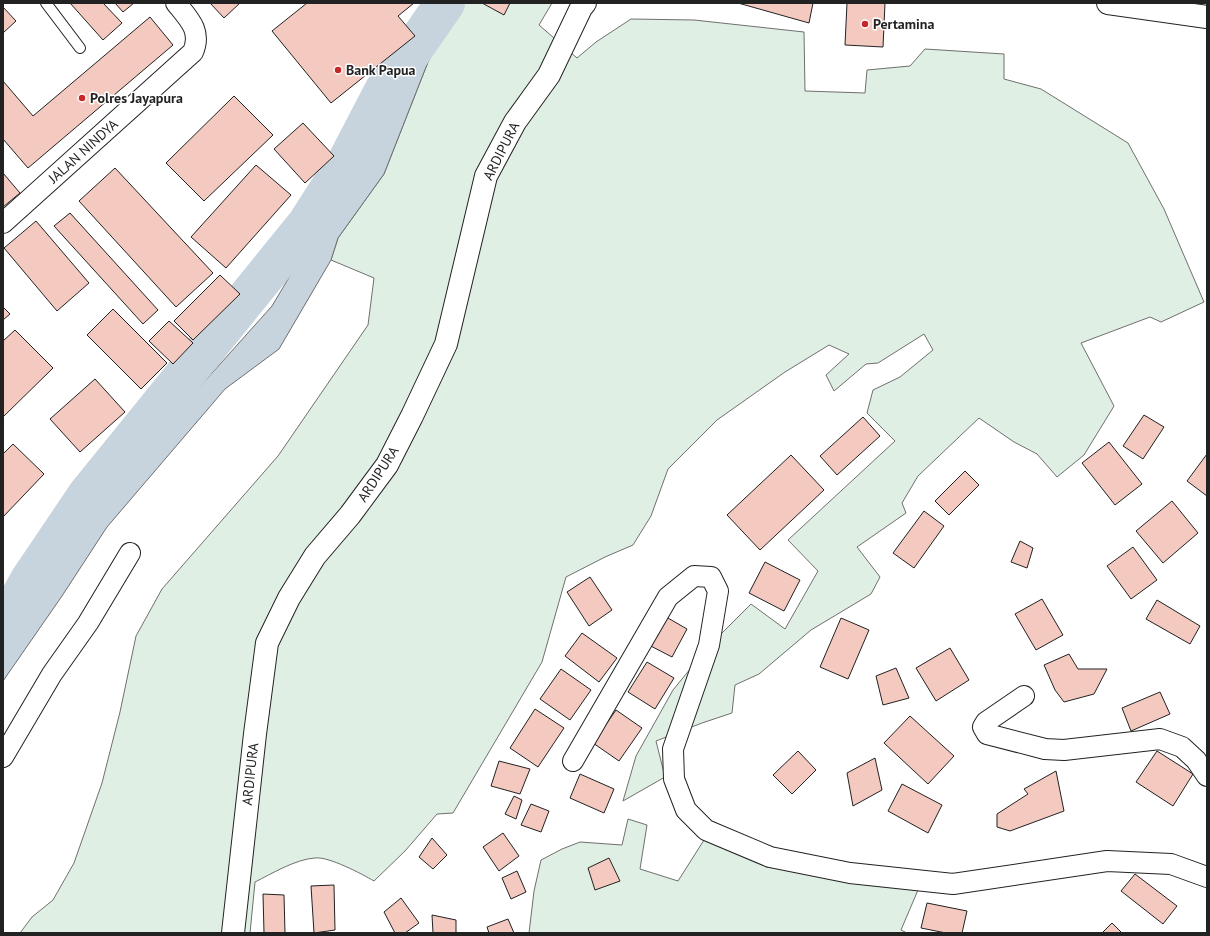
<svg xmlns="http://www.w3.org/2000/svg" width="1210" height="936" font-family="'PT Sans',sans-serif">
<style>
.green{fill:#e0efe3;stroke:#6f6f6f}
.water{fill:#c7d3dd;stroke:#6f6f6f}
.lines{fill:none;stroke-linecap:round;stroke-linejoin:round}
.river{stroke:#c7d3dd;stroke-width:40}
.building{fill:#f3c9c0;stroke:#222}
.lane-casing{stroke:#222;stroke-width:12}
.street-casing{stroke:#222;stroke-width:22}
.secondary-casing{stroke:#222;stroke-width:24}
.lane{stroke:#fff;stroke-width:10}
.street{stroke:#fff;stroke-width:20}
.secondary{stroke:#fff;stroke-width:22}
.poi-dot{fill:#c62828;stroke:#fff;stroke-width:1.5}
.labels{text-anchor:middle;stroke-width:3;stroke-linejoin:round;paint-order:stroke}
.poi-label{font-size:14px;font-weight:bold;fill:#222;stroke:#fff;text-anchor:start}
.street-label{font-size:14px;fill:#222;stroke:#fff}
</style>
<rect width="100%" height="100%" fill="#fff"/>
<path class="green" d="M 458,3 L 552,3 L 539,25 L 577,58 L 596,42 L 631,19 L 694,20 L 804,32 L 805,91 L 865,93 L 867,70 L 910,66 L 925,49 L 1004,54 L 1004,79 L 1041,89 L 1128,143 L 1164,209 L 1204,302 L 1161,322 L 1150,317 L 1081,343 L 1114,406 L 1084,455 L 1057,477 L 1037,454 L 1014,442 L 979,418 L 918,476 L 902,503 L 906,513 L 857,547 L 880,577 L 871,594 L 811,630 L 759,674 L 735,685 L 732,713 L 702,723 L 656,741 L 665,777 L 623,801 L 636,756 L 673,690 L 709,646 L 751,604 L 785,629 L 818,571 L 788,540 L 895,441 L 867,413 L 873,390 L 900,377 L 933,350 L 924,334 L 878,363 L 866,364 L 834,391 L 826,375 L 849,354 L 829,345 L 785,372 L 717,420 L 668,469 L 651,516 L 633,545 L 605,557 L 566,577 L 542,662 L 453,813 L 437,814 L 405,851 L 374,881 C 362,874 328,856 315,858 C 296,859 271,874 255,882 L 250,933 L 20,933 L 32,917 L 53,900 L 74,863 L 102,783 L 120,712 L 136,636 L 162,589 L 278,456 L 368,325 L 374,278 L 331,260 L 338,238 L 384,174 L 428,62 Z
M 628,819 L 647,825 L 640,869 L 678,881 L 711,829 L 831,866 L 894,880 L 918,890 L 901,930 L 907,933 L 529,933 L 534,891 L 541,860 L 562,849 L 580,842 L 622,845 Z"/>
<path class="water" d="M 441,3 L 458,3 L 428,62 L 384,174 L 338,238 L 331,260 L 279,349 L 225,389 L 107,527 L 62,596 L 3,681 L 3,628 L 35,575 L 145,448 L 272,306 L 394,101 Z"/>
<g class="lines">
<path class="river" d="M 3,629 L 30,580 L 88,494 L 307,224 L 348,160 L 384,91 L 445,3"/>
</g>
<path class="building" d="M 70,3 L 103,3 L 122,23 L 103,40 Z
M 115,3 L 134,3 L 123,12 Z
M 210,3 L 240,3 L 224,18 Z
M 307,3 L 414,3 L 398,16 L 415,36 L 331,103 L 272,31 Z
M 482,3 L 510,3 L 504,15 Z
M 738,3 L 813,3 L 809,23 Z
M 847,3 L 885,3 L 883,47 L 845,45 Z
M 3,7 L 16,21 L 3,33 Z
M 150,17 L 173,45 L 28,168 L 3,139 L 3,81 L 33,116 Z
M 234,96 L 273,135 L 204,201 L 166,163 Z
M 303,123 L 334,156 L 305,183 L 274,149 Z
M 256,165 L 291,195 L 226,268 L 191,237 Z
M 115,168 L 213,273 L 176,307 L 79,201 Z
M 3,173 L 20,193 L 3,207 Z
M 70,213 L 158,310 L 143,324 L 54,226 Z
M 36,221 L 89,283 L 57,311 L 4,248 Z
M 220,275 L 240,294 L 193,340 L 174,321 Z
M 3,307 L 10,314 L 3,320 Z
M 113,309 L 167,363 L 141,389 L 87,335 Z
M 169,321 L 193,343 L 173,364 L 149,341 Z
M 15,330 L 53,368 L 3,417 L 3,341 Z
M 95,379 L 125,412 L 80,452 L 50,419 Z
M 1144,415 L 1164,427 L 1143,459 L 1123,446 Z
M 863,417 L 880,436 L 837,475 L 820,456 Z
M 1109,442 L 1142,484 L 1115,505 L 1082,463 Z
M 13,444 L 44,474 L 3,517 L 3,454 Z
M 1207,454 L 1207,496 L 1187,481 Z
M 791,455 L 824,490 L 760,550 L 727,515 Z
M 965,471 L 979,485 L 949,515 L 935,501 Z
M 1172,501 L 1198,533 L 1163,563 L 1136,531 Z
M 924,511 L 944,526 L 914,568 L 893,553 Z
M 1020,541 L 1033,548 L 1027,568 L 1011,562 Z
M 1133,547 L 1157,580 L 1131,599 L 1107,566 Z
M 765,562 L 800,580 L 784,611 L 749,593 Z
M 590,577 L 612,610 L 589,626 L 567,592 Z
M 1042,599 L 1063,635 L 1036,650 L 1015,614 Z
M 1157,600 L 1200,626 L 1190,644 L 1146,619 Z
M 661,614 L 687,629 L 672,657 L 645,643 Z
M 841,618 L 869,630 L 848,679 L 820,667 Z
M 582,633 L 617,658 L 599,682 L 565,656 Z
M 950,648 L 969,680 L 936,701 L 916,668 Z
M 1069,654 L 1078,669 L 1107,669 L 1094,694 L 1064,702 L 1055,690 L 1044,665 Z
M 647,662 L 674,678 L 655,709 L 628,692 Z
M 896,668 L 909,698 L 883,705 L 876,676 Z
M 561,669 L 591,690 L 570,720 L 540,699 Z
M 1160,692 L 1170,714 L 1131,731 L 1122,708 Z
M 535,709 L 564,728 L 538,767 L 510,748 Z
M 616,710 L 642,728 L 619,761 L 593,743 Z
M 910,716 L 954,756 L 928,784 L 884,743 Z
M 798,751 L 816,770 L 792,794 L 773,775 Z
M 1157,751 L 1193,774 L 1173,806 L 1136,782 Z
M 875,758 L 882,790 L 853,806 L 847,773 Z
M 499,761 L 530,769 L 520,794 L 491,786 Z
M 1056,771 L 1064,811 L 1010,831 L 997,827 L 997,814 L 1028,794 L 1024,789 Z
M 580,774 L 614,789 L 604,813 L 570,798 Z
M 902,784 L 942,805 L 928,833 L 888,811 Z
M 514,796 L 522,800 L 516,819 L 505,814 Z
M 531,804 L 549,811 L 541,832 L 521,825 Z
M 503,833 L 519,856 L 499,871 L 483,847 Z
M 432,838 L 447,855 L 433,869 L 419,857 Z
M 609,858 L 620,881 L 595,890 L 588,868 Z
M 517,871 L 526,892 L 511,899 L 502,878 Z
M 1135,874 L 1177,906 L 1163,924 L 1121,891 Z
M 334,885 L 335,930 L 314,933 L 311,886 Z
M 263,894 L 284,895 L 285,933 L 264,933 Z
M 401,898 L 419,923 L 405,933 L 395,933 L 384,912 Z
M 927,903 L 967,911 L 962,933 L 946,933 L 921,928 Z
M 432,915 L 456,920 L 456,933 L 433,933 Z
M 508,919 L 514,933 L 489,933 L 487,927 Z
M 1112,923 L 1122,933 L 1102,933 Z"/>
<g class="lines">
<defs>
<path id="lane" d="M 46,3 L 80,48"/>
<path id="street" d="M 3,223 L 193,52 C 202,31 189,19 176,3
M 1024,696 L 986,722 L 983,727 L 987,734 L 1045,749 L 1064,750 L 1160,739 L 1182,747 L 1196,760 L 1207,776
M 3,757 L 52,674 L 88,623 L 130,553
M 573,761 L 668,597 L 694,576 L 711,577 L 718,591 L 709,645 L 673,749 L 674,779 L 686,810 L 706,830 L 770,857 L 850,873 L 953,884 L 1107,861 L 1171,864 L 1207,877"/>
<path id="secondary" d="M 1108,3 L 1207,17
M 233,933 L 255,734 L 267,643 L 289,598 L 315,556 L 350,515 L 387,465 L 412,416 L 446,344 L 486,176 L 515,122 L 549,75 L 581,8 L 585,3"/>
</defs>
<use href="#lane" class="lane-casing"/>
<use href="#street" class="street-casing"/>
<use href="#secondary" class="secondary-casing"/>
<use href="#lane" class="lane"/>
<use href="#street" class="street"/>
<use href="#secondary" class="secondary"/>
</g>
<g class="poi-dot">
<circle cx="865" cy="24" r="4"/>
<circle cx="338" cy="70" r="4"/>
<circle cx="82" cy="98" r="4"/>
</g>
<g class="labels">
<g class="poi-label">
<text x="873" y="29">Pertamina</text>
<text x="346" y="75">Bank Papua</text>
<text x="90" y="103">Polres Jayapura</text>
</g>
<g class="street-label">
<text transform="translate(83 151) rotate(-42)" y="5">JALAN NINDYA</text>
<text transform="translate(501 151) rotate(-63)" y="5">ARDIPURA</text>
<text transform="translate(378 474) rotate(-57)" y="5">ARDIPURA</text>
<text transform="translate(250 774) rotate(-84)" y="5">ARDIPURA</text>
</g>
</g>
<rect width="1210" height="936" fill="none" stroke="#222222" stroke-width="8"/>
</svg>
